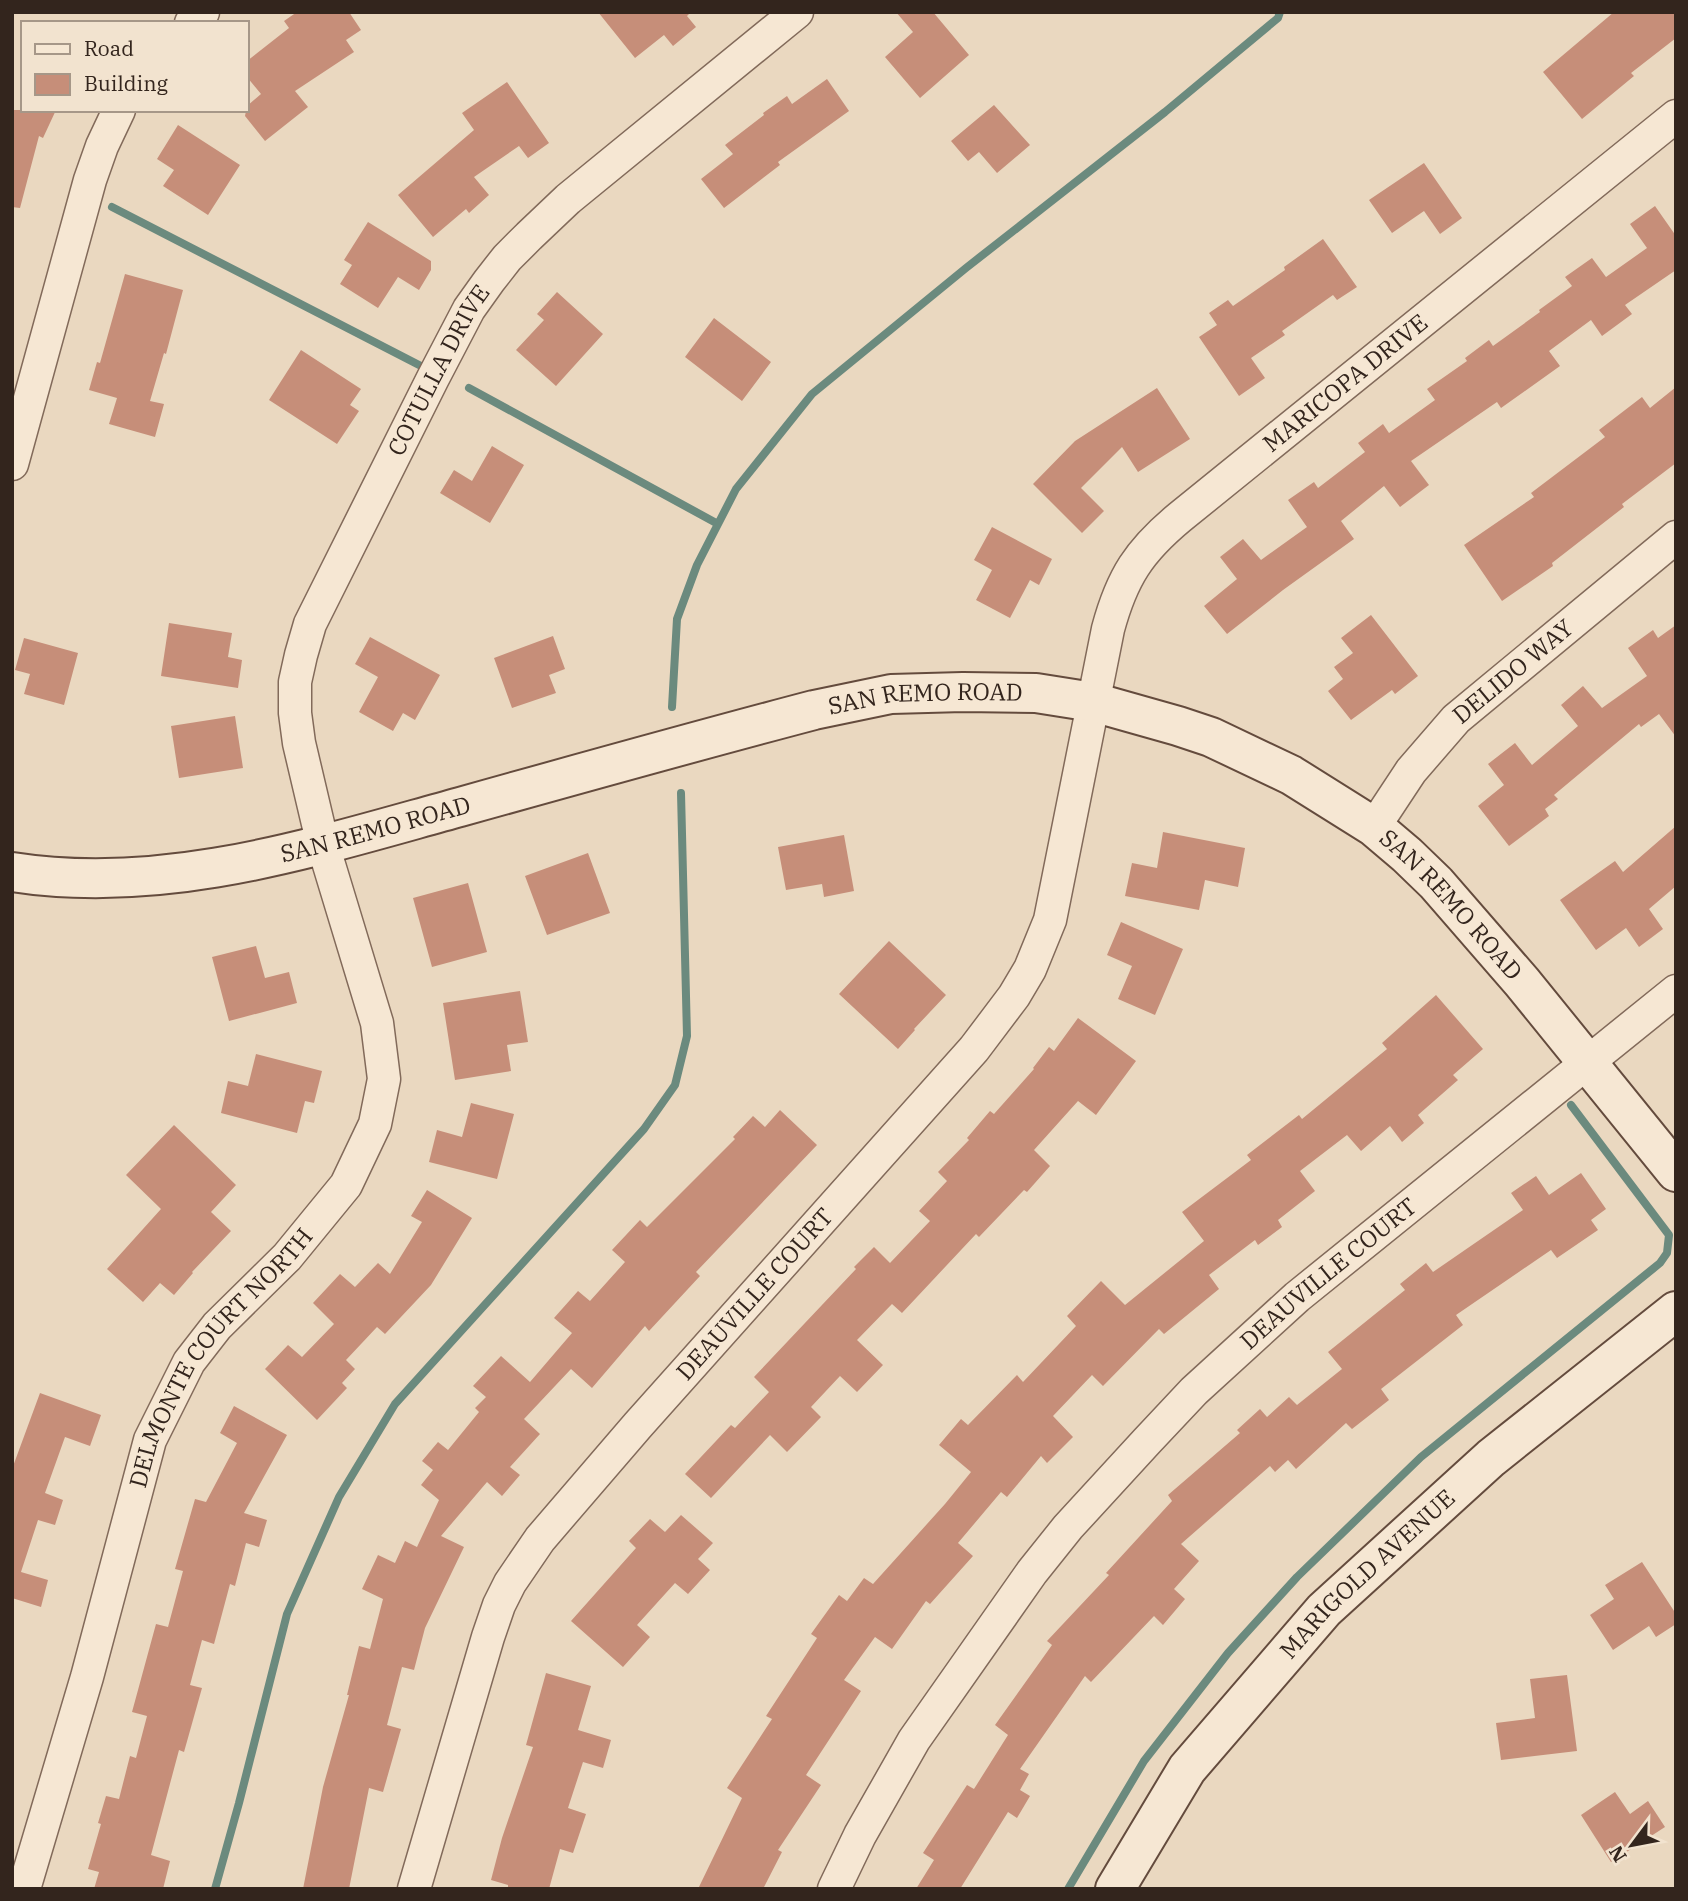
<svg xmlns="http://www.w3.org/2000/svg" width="1688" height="1901" font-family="'IBM Plex Serif',serif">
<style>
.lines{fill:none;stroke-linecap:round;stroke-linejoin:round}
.stream{stroke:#6b8a7e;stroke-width:8}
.building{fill:#c68e79}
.street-casing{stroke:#826a5a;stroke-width:35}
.secondary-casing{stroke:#644b3d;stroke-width:42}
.street{stroke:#f6e7d3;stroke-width:32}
.secondary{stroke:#f6e7d3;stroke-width:38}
.labels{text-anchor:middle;stroke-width:7;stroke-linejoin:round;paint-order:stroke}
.street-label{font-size:24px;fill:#33251d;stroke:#f2e3cf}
</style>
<rect width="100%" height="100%" fill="#ead8c0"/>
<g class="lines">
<path class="stream" d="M 112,207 L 421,366
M 469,388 L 718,524
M 672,707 L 677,619 L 697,565 L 736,489 L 812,394 L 966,268 L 1165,112 L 1278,18 L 1280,12
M 215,1889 L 239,1803 L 287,1614 L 339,1497 L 395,1404 L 644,1129 L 675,1085 L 687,1036 L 681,793
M 1068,1889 L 1144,1761 L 1228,1653 L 1297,1577 L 1421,1457 L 1660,1263 L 1667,1253 L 1669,1235 L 1571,1105"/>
</g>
<path class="building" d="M 297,12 L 349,12 L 361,30 L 346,40 L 354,52 L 295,91 L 308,107 L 265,141 L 245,116 L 247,106 L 261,94 L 247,77 L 247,61 L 289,28 L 284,21 Z
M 598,12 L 691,12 L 687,16 L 696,27 L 673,46 L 664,35 L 635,58 Z
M 896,12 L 933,12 L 969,55 L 920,98 L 885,57 L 913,32 Z
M 1614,12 L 1676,12 L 1676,38 L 1631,73 L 1634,76 L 1582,119 L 1543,72 Z
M 827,79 L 849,111 L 778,162 L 780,165 L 724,208 L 701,179 L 733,154 L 725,145 L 764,115 L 763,113 L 787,96 L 792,104 Z
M 507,82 L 549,143 L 528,158 L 519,146 L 474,177 L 489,195 L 469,213 L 466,209 L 433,237 L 398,195 L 474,130 L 462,113 Z
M 994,105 L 1030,145 L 997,173 L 979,152 L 968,161 L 951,141 Z
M 12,110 L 56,110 L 43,138 L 39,136 L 20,208 L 12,207 Z
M 178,125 L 240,165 L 208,215 L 163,186 L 174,170 L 157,159 Z
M 1424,163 L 1462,218 L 1440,234 L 1424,211 L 1392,233 L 1369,200 Z
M 1655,206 L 1676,236 L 1676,270 L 1625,305 L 1632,314 L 1602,336 L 1591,320 L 1549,351 L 1560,366 L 1501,408 L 1497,402 L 1411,461 L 1429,485 L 1400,507 L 1384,486 L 1341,521 L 1354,539 L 1283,590 L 1227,634 L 1204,606 L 1237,579 L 1220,557 L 1243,539 L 1261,560 L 1307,527 L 1288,500 L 1314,482 L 1318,488 L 1365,452 L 1358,443 L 1383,424 L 1389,433 L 1435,400 L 1427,389 L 1467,361 L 1465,358 L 1489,340 L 1493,346 L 1540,312 L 1539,310 L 1572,286 L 1565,277 L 1592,258 L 1606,277 L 1647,248 L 1630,224 Z
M 368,222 L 431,261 L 431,270 L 419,290 L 398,277 L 378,308 L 340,284 L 352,265 L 344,260 Z
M 1323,239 L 1357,287 L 1337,300 L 1333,295 L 1282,331 L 1285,335 L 1251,358 L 1265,378 L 1239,396 L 1199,337 L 1217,325 L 1209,313 L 1228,300 L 1233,306 L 1285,270 L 1284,267 Z
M 125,274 L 183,290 L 166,354 L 164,353 L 150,401 L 164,404 L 155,437 L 109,424 L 117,398 L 89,390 L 97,362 L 100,363 Z
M 557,292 L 603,334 L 556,386 L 516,350 L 544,320 L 537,314 Z
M 714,318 L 771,362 L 742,401 L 685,357 Z
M 301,350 L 361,389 L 350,405 L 359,411 L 337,444 L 269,400 Z
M 1676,387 L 1676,463 L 1622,504 L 1624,507 L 1552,563 L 1553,566 L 1502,601 L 1464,545 L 1534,497 L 1531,493 L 1605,437 L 1599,430 L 1642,397 L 1650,408 Z
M 1157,388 L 1190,439 L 1138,472 L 1122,447 L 1081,488 L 1104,511 L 1082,533 L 1033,484 L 1075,441 Z
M 492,446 L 524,465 L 490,523 L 440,493 L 454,470 L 472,481 Z
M 992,527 L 1052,559 L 1039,585 L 1030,580 L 1010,618 L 976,600 L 992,570 L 974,560 Z
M 1371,615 L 1418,676 L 1395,694 L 1392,690 L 1351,720 L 1328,691 L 1343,679 L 1334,667 L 1353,653 L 1341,638 Z
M 169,623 L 232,633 L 228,657 L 242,660 L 238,688 L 161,676 Z
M 1676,625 L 1676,737 L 1659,714 L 1641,727 L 1639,724 L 1554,795 L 1558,799 L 1545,809 L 1549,816 L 1509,846 L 1478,806 L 1504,785 L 1488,764 L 1515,743 L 1532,765 L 1578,726 L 1561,705 L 1583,686 L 1602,708 L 1647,676 L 1628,648 L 1653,630 L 1658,638 Z
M 553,636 L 565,669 L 549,675 L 556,693 L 512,708 L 494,658 Z
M 370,637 L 440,675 L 415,720 L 403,713 L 393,731 L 359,712 L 378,677 L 355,664 Z
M 24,638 L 78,653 L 64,705 L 24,694 L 30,674 L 15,670 Z
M 235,716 L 243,768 L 179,778 L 171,726 Z
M 1676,826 L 1676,886 L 1649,909 L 1663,929 L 1639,947 L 1626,928 L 1596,950 L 1560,900 L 1615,861 L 1623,872 Z
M 1163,832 L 1245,848 L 1238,887 L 1205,880 L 1199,910 L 1125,896 L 1132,863 L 1157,868 Z
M 844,835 L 854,891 L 824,897 L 822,884 L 786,890 L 778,847 Z
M 588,853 L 610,913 L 547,935 L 525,876 Z
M 468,883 L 487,952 L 432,967 L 413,898 Z
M 1121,922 L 1183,949 L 1155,1015 L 1118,999 L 1132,966 L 1107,955 Z
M 889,941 L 946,995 L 914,1029 L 915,1030 L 898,1049 L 839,994 Z
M 256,946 L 265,978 L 289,972 L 297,1003 L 229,1021 L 212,957 Z
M 520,991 L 528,1042 L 507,1045 L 511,1071 L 455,1080 L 443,1003 Z
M 1436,995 L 1483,1049 L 1453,1075 L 1458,1080 L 1418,1115 L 1424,1123 L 1402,1142 L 1390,1126 L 1361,1151 L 1347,1135 L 1300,1171 L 1315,1191 L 1278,1220 L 1282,1227 L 1258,1245 L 1255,1240 L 1209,1275 L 1219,1289 L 1164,1334 L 1159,1329 L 1103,1386 L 1092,1375 L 1053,1416 L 1073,1437 L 1047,1463 L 1041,1456 L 1007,1497 L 1001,1492 L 958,1543 L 973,1556 L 930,1604 L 926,1601 L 892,1649 L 875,1637 L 844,1680 L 861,1691 L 806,1775 L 821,1785 L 778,1850 L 782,1852 L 763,1889 L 698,1889 L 742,1798 L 727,1788 L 772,1719 L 766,1716 L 817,1638 L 811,1634 L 839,1595 L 847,1601 L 864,1578 L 873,1584 L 945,1504 L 971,1472 L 939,1445 L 961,1419 L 968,1425 L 1017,1375 L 1023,1382 L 1076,1326 L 1067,1316 L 1101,1281 L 1125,1305 L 1204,1241 L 1182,1212 L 1251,1160 L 1247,1155 L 1299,1115 L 1302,1119 L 1387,1049 L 1382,1043 Z
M 1078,1018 L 1136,1061 L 1096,1115 L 1078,1101 L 1034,1150 L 1050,1166 L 1027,1192 L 1024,1190 L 979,1237 L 976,1234 L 902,1313 L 892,1304 L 857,1340 L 883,1365 L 857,1392 L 840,1376 L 811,1407 L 821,1417 L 787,1452 L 770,1435 L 711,1498 L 685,1474 L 731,1425 L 735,1428 L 769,1392 L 754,1377 L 856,1269 L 854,1267 L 874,1247 L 890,1263 L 930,1221 L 919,1211 L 947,1181 L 938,1172 L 969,1140 L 967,1138 L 990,1111 L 994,1114 L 1034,1069 L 1033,1068 L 1049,1047 L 1054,1051 Z
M 256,1054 L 322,1071 L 314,1103 L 305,1101 L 297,1133 L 221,1113 L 228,1081 L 248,1086 Z
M 471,1103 L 514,1114 L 497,1179 L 429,1162 L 437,1130 L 462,1137 Z
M 780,1110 L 817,1145 L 696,1272 L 700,1276 L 649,1331 L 645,1326 L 592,1388 L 571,1369 L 524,1419 L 540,1434 L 510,1467 L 520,1475 L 502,1496 L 487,1482 L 441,1536 L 464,1547 L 425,1628 L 414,1670 L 402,1667 L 387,1725 L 401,1729 L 383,1792 L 369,1788 L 349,1889 L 303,1889 L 323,1787 L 349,1695 L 347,1695 L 359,1646 L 370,1649 L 383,1599 L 362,1589 L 378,1555 L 395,1563 L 405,1541 L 417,1547 L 439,1500 L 421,1485 L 433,1470 L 422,1461 L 438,1442 L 448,1450 L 479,1412 L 475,1408 L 486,1397 L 473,1386 L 501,1356 L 530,1382 L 572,1333 L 554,1318 L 578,1291 L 590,1301 L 625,1262 L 612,1250 L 640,1220 L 647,1227 L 735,1139 L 733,1137 L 753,1116 L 765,1127 Z
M 174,1125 L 236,1185 L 211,1212 L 231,1231 L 192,1272 L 193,1273 L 174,1295 L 160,1283 L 143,1302 L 107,1269 L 161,1209 L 126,1175 Z
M 1581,1173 L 1606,1209 L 1591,1220 L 1598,1230 L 1557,1258 L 1551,1250 L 1456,1315 L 1463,1325 L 1381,1389 L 1389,1400 L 1352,1429 L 1346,1423 L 1296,1469 L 1288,1460 L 1275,1472 L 1270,1466 L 1181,1544 L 1199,1561 L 1174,1589 L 1185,1599 L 1163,1625 L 1154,1616 L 1091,1682 L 1085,1676 L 1020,1769 L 1029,1774 L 1020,1790 L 1030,1796 L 1017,1818 L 1008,1812 L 960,1889 L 916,1889 L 934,1860 L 923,1853 L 967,1785 L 974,1789 L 1008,1735 L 995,1725 L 1052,1645 L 1047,1641 L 1109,1575 L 1106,1573 L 1172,1501 L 1168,1495 L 1240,1433 L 1237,1430 L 1260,1409 L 1267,1417 L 1289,1397 L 1297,1405 L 1342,1369 L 1328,1352 L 1405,1290 L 1400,1284 L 1426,1263 L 1433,1272 L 1523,1210 L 1511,1193 L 1536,1176 L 1549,1195 Z
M 427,1190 L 472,1218 L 431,1285 L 385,1334 L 377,1327 L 346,1360 L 355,1369 L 342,1383 L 347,1388 L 317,1420 L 265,1369 L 288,1345 L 302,1357 L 334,1324 L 313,1303 L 340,1274 L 355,1287 L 378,1263 L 390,1274 L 422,1222 L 411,1216 Z
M 40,1393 L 101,1415 L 90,1446 L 65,1437 L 45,1493 L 63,1500 L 55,1525 L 38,1520 L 21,1572 L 48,1580 L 41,1607 L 12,1598 L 12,1469 Z
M 234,1406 L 287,1435 L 244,1513 L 267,1520 L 259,1547 L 246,1543 L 235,1586 L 230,1584 L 214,1644 L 202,1640 L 190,1685 L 202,1688 L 184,1752 L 179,1750 L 151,1855 L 170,1861 L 163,1889 L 94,1889 L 99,1872 L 88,1869 L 101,1824 L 98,1823 L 106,1796 L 119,1799 L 130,1756 L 136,1758 L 147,1716 L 132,1712 L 156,1624 L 168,1627 L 183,1571 L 175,1569 L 195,1499 L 206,1502 L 237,1443 L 220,1433 Z
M 681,1515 L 713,1543 L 698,1559 L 710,1570 L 688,1594 L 675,1583 L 637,1625 L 650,1637 L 623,1667 L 571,1621 L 636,1548 L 629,1541 L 650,1519 L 665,1532 Z
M 1642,1562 L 1676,1614 L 1676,1624 L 1656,1637 L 1649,1626 L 1613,1650 L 1590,1615 L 1614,1599 L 1605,1585 Z
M 546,1673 L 591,1686 L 578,1730 L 611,1740 L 603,1768 L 583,1762 L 568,1808 L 586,1814 L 573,1853 L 560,1849 L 549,1889 L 508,1889 L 508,1885 L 491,1880 L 502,1838 L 533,1747 L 526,1745 Z
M 1567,1675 L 1577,1751 L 1501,1760 L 1496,1723 L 1535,1718 L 1530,1679 Z
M 1615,1792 L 1630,1814 L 1648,1801 L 1665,1827 L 1611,1862 L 1581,1815 Z"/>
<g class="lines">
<defs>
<g id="street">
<path d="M 191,23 L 203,12"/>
<path d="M 12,464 L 90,180 L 102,146 L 119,110"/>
<path id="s1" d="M 1374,827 L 1411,771 L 1456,719 L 1676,537"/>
<path id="s2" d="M 24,1889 L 87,1677 L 150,1440 L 189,1362 L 217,1326 L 287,1257 L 346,1185 L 375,1124 L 384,1079 L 377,1023 L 323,845 L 299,743 L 295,713 L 295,682 L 301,655 L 310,624 L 433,378 L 469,309 L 489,281 L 507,258 L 529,236 L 568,199 L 797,12"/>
<path id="s3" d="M 414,1889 L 488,1637 L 499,1605 L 510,1583 L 540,1539 L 638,1425 L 974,1049 L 1014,996 L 1030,969 L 1050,920 L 1108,629 C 1122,577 1139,551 1180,517 L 1676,116"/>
<path id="s4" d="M 834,1889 L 860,1835 L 914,1740 L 1032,1572 L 1068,1527 L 1147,1441 L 1194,1391 L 1297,1297 L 1676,991"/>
</g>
<g id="secondary">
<path id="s5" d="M 12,872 C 166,896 314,847 460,807 C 578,774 696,741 814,710 L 891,694 L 963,692 L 1036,693 L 1093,702 L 1178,726 L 1211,737 L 1291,775 L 1374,827 L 1407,855 L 1436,883 L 1522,982 L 1676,1172"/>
<path id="s6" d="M 1115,1889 L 1187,1769 L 1324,1610 L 1491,1458 L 1676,1311"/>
</g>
</defs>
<use href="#street" class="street-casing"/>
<use href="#secondary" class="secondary-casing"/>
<use href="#street" class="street"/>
<use href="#secondary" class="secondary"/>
</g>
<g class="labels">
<g class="street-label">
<text dy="8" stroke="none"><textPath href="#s2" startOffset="1657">COTULLA DRIVE</textPath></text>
<text dy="8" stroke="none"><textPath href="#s3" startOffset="1825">MARICOPA DRIVE</textPath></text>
<text dy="8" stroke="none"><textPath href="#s1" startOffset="210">DELIDO WAY</textPath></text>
<text dy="8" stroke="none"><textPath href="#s5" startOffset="936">SAN REMO ROAD</textPath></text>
<text dy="8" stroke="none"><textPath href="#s5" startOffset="369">SAN REMO ROAD</textPath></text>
<text dy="8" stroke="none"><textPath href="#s5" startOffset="1524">SAN REMO ROAD</textPath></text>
<text dy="8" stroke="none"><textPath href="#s4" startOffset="796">DEAUVILLE COURT</textPath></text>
<text dy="8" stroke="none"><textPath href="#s3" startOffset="700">DEAUVILLE COURT</textPath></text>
<text dy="8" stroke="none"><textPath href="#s2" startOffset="574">DELMONTE COURT NORTH</textPath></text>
<text dy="8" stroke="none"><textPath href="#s6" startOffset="406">MARIGOLD AVENUE</textPath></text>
</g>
</g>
<rect width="1688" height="1901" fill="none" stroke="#33251d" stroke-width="28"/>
<rect x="21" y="21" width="228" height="91" fill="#f2e3cf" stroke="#a69788" stroke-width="2"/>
<rect x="35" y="44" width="35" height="10" fill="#f6e7d3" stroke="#a69788" stroke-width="2"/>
<text x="84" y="56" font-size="21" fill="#33251d">Road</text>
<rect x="35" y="74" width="35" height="21" fill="#c68e79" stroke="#a69788" stroke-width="2"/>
<text x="84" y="91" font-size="21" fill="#33251d">Building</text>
<g transform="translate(1632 1845) rotate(238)" stroke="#f2e3cf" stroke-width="5" paint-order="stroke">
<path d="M0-5L12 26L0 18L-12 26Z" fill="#33251d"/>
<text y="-10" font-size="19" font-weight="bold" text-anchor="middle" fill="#33251d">N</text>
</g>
</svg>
